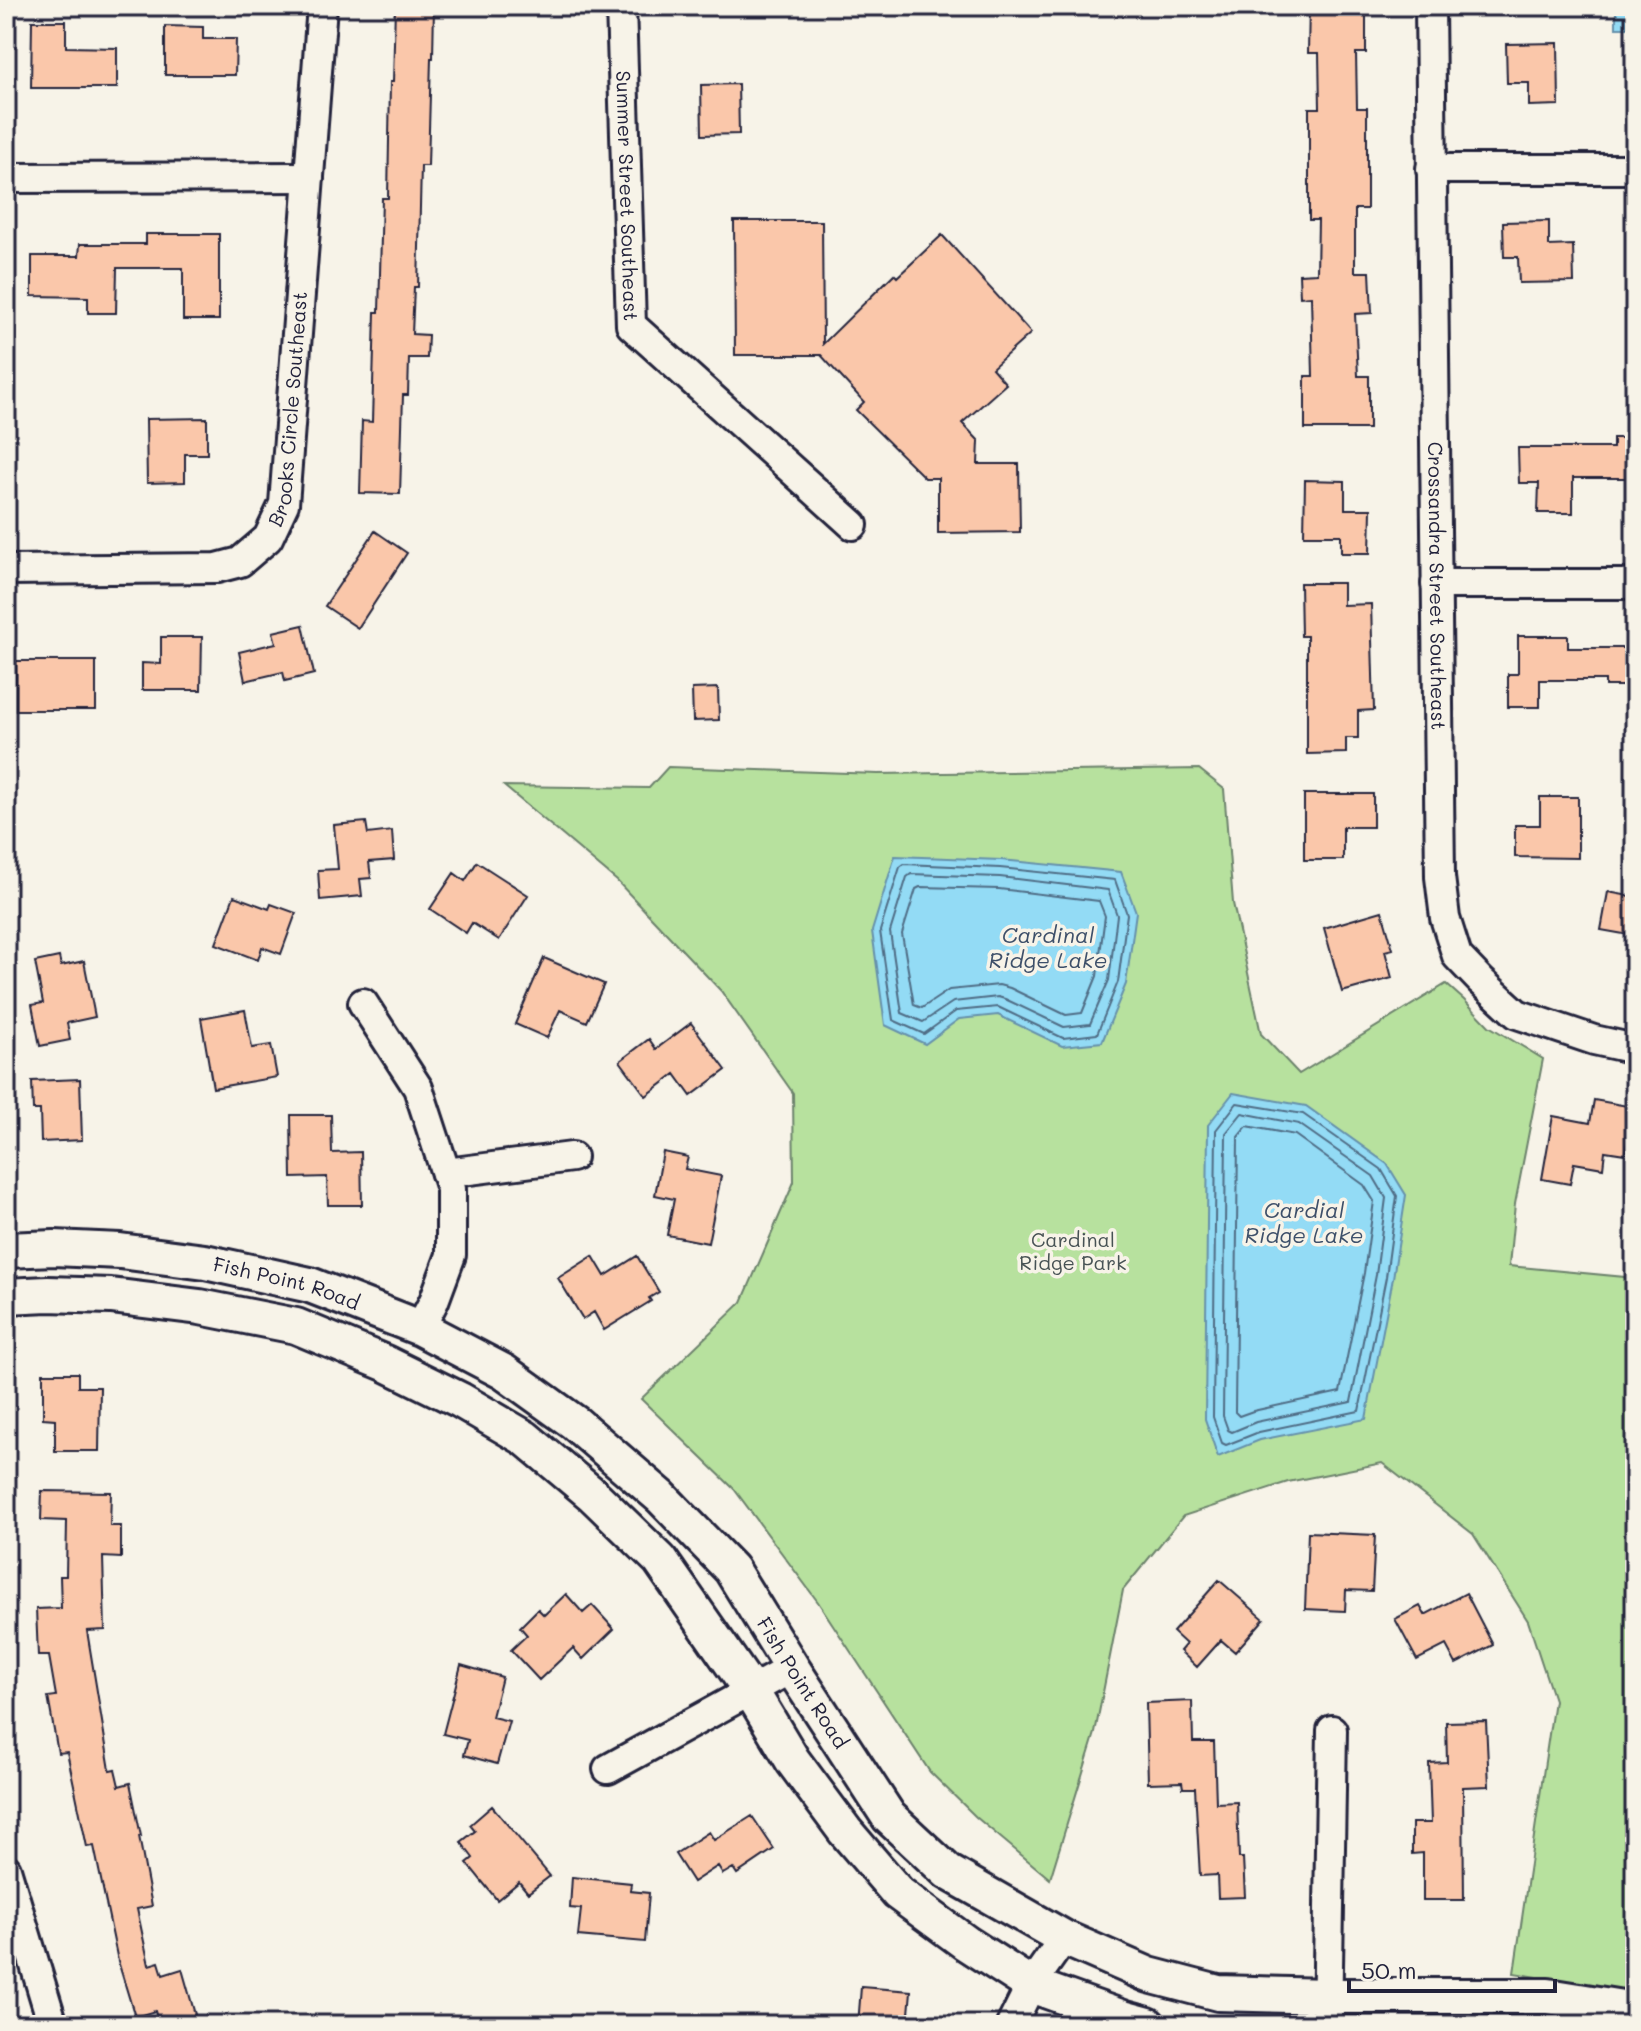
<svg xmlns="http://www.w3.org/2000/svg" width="1641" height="2031" font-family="Mali,sans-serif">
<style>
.green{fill:#b7e19e;stroke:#6c826c;stroke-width:2}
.water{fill:#93dbf5;stroke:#6691ab;stroke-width:2}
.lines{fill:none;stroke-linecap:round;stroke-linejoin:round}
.shore{stroke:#4f6c85;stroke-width:2}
.building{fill:#fac7aa;stroke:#22223b;stroke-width:2}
.minor-casing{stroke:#22223b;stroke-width:34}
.tertiary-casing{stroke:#22223b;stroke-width:40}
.minor{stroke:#f7f3e8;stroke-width:28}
.tertiary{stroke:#f7f3e8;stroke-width:34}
.labels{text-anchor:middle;stroke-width:7;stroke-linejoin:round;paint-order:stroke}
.street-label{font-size:20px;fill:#22223b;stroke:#f7f3e8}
.park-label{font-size:20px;fill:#475254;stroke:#f7f3e8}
.water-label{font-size:22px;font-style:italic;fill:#3e506a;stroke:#f7f3e8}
</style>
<rect width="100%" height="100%" fill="#f7f3e8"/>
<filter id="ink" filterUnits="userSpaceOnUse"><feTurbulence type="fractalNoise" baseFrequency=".0125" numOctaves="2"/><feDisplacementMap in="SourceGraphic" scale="16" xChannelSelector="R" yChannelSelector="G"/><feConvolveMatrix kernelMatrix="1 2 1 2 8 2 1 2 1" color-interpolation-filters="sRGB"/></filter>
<g filter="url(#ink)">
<path class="green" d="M 668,767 L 878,774 L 1199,769 L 1224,789 L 1233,903 L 1261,1034 L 1299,1074 L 1446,984 L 1464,1000 L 1489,1026 L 1543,1059 L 1515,1204 L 1509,1266 L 1635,1278 L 1635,1993 L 1514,1973 L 1554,1700 L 1528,1621 L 1473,1534 L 1382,1463 L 1288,1482 L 1183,1516 L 1123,1590 L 1095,1733 L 1050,1879 L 976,1817 L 930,1772 L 818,1602 L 734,1489 L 641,1399 L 742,1302 L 794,1182 L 793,1093 L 721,991 L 617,881 L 504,786 L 649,788 Z"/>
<path class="water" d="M 1616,6 L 1635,6 L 1635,28 L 1616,28 Z
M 895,856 L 1001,860 L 1121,872 L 1136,912 L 1126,984 L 1102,1042 L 1062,1046 L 998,1015 L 959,1019 L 925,1044 L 885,1025 L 872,931 Z
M 1233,1093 L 1306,1106 L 1387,1164 L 1406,1195 L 1393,1278 L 1366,1419 L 1260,1440 L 1218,1457 L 1205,1419 L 1208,1125 Z"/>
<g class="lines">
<path class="shore" d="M 904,864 L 1000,868 L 1115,880 L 1127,914 L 1118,982 L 1097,1034 L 1063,1038 L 998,1007 L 956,1011 L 924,1034 L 893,1020 L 880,931 L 900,867 Z
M 911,874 L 1000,877 L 1108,890 L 1117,915 L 1109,980 L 1090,1024 L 1064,1027 L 1005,999 L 998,997 L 953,1002 L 923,1022 L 902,1013 L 890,932 L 907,877 Z
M 920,887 L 999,889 L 1099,901 L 1105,916 L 1097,976 L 1082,1013 L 1066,1015 L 1010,988 L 999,985 L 949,990 L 922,1008 L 914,1005 L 902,934 L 916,889 Z
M 1237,1103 L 1303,1114 L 1381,1169 L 1397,1196 L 1386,1277 L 1359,1411 L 1259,1432 L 1226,1445 L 1222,1443 L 1213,1417 L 1216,1130 Z
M 1242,1113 L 1299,1124 L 1373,1176 L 1386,1198 L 1376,1275 L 1351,1402 L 1256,1422 L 1232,1432 L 1228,1430 L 1223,1416 L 1226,1133 Z
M 1247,1126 L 1295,1135 L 1364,1185 L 1374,1201 L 1364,1273 L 1340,1392 L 1253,1411 L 1239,1416 L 1235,1412 L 1238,1137 Z"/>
</g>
<path class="building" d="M 395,6 L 434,6 L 433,58 L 431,58 L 428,166 L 421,166 L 418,287 L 414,287 L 412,334 L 428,335 L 427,358 L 409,358 L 408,395 L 403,395 L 400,494 L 360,493 L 362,421 L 372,422 L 375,312 L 379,312 L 382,198 L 388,198 L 390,82 L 393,82 Z
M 1309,6 L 1357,6 L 1357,15 L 1366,15 L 1366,53 L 1356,53 L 1357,108 L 1367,108 L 1367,209 L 1355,209 L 1355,272 L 1370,272 L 1372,313 L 1355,314 L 1358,376 L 1369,376 L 1369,429 L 1305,429 L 1305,376 L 1313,376 L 1311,296 L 1300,297 L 1299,274 L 1317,273 L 1318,220 L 1309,220 L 1309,108 L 1320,108 L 1319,53 L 1308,53 Z
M 32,21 L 66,21 L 66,47 L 117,48 L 117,88 L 31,88 Z
M 165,26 L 203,27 L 203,39 L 236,39 L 235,75 L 165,75 Z
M 1558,43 L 1559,105 L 1529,106 L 1529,83 L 1507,83 L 1506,44 Z
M 738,84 L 739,134 L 702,135 L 701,85 Z
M 734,221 L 822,221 L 823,344 L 894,274 L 897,277 L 942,235 L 1031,333 L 992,368 L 1006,384 L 962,423 L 979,441 L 978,464 L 1019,464 L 1020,532 L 938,533 L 938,478 L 925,478 L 856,410 L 864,402 L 821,355 L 735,355 Z
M 1549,221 L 1549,246 L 1573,245 L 1574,282 L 1519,283 L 1518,257 L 1504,257 L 1503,222 Z
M 146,234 L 219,234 L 219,320 L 183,320 L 183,268 L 117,268 L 116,313 L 88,313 L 88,297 L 32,296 L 32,256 L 79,256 L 80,244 L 146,244 Z
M 207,418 L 207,454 L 185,454 L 185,482 L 147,483 L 146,419 Z
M 1613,438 L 1635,438 L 1635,478 L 1573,478 L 1573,513 L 1538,513 L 1539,483 L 1519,483 L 1518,448 L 1613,448 Z
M 1305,480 L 1345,481 L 1345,509 L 1371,509 L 1370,553 L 1341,553 L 1341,535 L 1304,535 Z
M 375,531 L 407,553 L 358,628 L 325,606 Z
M 1300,583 L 1343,583 L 1343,605 L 1371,604 L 1374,710 L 1358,711 L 1358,738 L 1346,738 L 1346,753 L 1307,754 L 1307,636 L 1301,636 Z
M 303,625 L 314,674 L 285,681 L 283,672 L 245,681 L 239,652 L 276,643 L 273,632 Z
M 1518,636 L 1568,636 L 1568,648 L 1635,648 L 1635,686 L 1605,686 L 1605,680 L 1540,680 L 1540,707 L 1508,707 L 1508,674 L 1518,674 Z
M 161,637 L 202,637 L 201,690 L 142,690 L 142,663 L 161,664 Z
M 16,661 L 96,661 L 96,710 L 16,710 Z
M 718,688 L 719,720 L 693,721 L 692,689 Z
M 1304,794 L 1373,794 L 1373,827 L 1343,827 L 1343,860 L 1304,860 Z
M 1540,797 L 1578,797 L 1578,858 L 1515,857 L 1515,825 L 1540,825 Z
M 366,822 L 368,834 L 392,831 L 394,860 L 369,862 L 371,878 L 360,879 L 362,896 L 320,900 L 318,870 L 338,869 L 334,825 Z
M 477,862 L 528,895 L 499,940 L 472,923 L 466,933 L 430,909 L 454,873 L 465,881 Z
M 1608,892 L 1635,897 L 1635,936 L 1601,930 Z
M 234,896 L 269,909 L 271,904 L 296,913 L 281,954 L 262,947 L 258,960 L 216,944 Z
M 1382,911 L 1393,949 L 1385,951 L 1392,978 L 1342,992 L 1324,928 Z
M 59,957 L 61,966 L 84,961 L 95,1017 L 67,1023 L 70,1040 L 40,1046 L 32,1005 L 43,1003 L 35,962 Z
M 544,958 L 604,984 L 587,1022 L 560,1010 L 547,1038 L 515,1024 Z
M 245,1010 L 252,1048 L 271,1045 L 277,1077 L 213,1088 L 201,1018 Z
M 691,1023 L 726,1070 L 691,1096 L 675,1074 L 646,1096 L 620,1061 L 649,1039 L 656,1049 Z
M 80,1079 L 82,1140 L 41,1142 L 40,1110 L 33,1110 L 32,1081 Z
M 1594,1100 L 1633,1107 L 1625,1154 L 1605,1151 L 1603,1168 L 1574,1163 L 1570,1184 L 1542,1179 L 1553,1116 L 1590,1123 Z
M 291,1115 L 331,1115 L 332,1153 L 361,1152 L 362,1205 L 328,1205 L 327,1177 L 292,1178 Z
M 663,1152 L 688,1157 L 685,1169 L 721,1176 L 708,1243 L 667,1235 L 674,1199 L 655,1195 Z
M 593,1256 L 605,1276 L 637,1256 L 659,1292 L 649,1298 L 651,1301 L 604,1330 L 594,1312 L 583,1319 L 558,1278 Z
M 43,1373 L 78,1373 L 78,1387 L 100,1387 L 99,1451 L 55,1451 L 55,1419 L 43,1418 Z
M 42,1491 L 111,1492 L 110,1526 L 121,1526 L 121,1558 L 103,1557 L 105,1630 L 87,1631 L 110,1770 L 115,1769 L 119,1786 L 130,1783 L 141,1836 L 139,1836 L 152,1906 L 137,1909 L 149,1965 L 159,1962 L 163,1975 L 182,1969 L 198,2025 L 159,2025 L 155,2011 L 135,2017 L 118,1961 L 94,1846 L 87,1847 L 67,1752 L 58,1753 L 48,1697 L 56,1696 L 49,1656 L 38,1656 L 36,1609 L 61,1608 L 60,1576 L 66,1576 L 67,1521 L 41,1520 Z
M 1308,1532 L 1375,1535 L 1372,1591 L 1346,1590 L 1345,1611 L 1305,1609 Z
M 1219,1580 L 1264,1619 L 1235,1652 L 1221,1640 L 1197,1667 L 1180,1651 L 1186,1644 L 1173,1632 Z
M 1466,1593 L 1493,1645 L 1456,1664 L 1446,1645 L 1417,1660 L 1395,1619 L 1420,1606 L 1425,1615 Z
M 566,1594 L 583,1613 L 592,1605 L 614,1629 L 583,1659 L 573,1648 L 539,1680 L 511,1650 L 527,1635 L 520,1627 L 538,1609 L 544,1615 Z
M 461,1665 L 502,1677 L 492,1717 L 509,1721 L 497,1764 L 464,1755 L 468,1740 L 443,1734 Z
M 1192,1701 L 1193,1742 L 1214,1742 L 1216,1803 L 1237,1802 L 1239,1858 L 1243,1858 L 1245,1897 L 1218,1898 L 1217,1875 L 1200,1876 L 1195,1788 L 1183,1788 L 1182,1782 L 1148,1783 L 1146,1703 Z
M 1486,1721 L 1489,1786 L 1463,1787 L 1464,1900 L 1423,1900 L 1423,1853 L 1412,1854 L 1412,1823 L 1431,1823 L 1429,1763 L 1447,1762 L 1446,1722 Z
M 492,1806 L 550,1876 L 528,1893 L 519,1882 L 497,1900 L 467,1863 L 473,1858 L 461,1842 L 475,1831 L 470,1825 Z
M 752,1816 L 774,1849 L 737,1874 L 733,1868 L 723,1874 L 718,1866 L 693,1882 L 675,1854 L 709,1832 L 714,1840 Z
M 572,1877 L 631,1883 L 630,1891 L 649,1893 L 645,1942 L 578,1936 L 581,1909 L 570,1908 Z
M 861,1987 L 911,1991 L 908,2025 L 858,2025 Z"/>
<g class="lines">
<defs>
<g id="minor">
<path id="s1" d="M 621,6 L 631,325 L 853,525"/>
<path id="s2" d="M 1430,6 L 1440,877 L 1445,918 L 1457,956 L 1481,981 L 1517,1014 L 1594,1040 L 1635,1049"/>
<path d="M 1431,169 L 1635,169"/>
<path d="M 6,178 L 309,177"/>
<path id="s3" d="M 6,570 L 217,568 L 240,562 L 268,538 L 284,504 L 322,6"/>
<path d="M 1436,584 L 1635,584"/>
<path d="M 363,1003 L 418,1088 L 451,1189 L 451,1255 L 434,1301 L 420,1328"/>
<path d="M 446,1173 L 572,1157"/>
<path d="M 608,1769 L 792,1668"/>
<path d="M 6,1869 L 53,2025"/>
<path d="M 1011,2025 L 1031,1985 L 1064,1938"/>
<path d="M 1327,2025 L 1332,1730"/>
</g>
<g id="tertiary">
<path id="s4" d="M 6,1250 L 54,1248 L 120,1251 L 205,1262 L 310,1285 L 420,1328 L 504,1372 L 575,1423 L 661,1497 L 731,1569 L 792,1668 L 889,1817 L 948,1872 L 1064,1938 L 1149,1975 L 1218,1993 L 1328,1996 L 1548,1996 L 1635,2010"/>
<path d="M 6,1296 L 48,1294 L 111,1296 L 200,1307 L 296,1326 L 385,1363 L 460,1400 L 525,1438 L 593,1495 L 660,1560 L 751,1691 L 793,1761 L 845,1831 L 898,1893 L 966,1943 L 1031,1985 L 1126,2019 L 1148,2025"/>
</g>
</defs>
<use href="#minor" class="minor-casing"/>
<use href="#tertiary" class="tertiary-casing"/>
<use href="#minor" class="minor"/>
<use href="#tertiary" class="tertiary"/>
</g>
</g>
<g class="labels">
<g class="street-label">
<text dy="7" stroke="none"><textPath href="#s1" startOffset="190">Summer Street Southeast</textPath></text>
<text dy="7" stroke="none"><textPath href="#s3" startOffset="404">Brooks Circle Southeast</textPath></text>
<text dy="7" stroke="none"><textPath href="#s2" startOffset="580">Crossandra Street Southeast</textPath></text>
<text dy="7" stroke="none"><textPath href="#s4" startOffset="284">Fish Point Road</textPath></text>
<text dy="7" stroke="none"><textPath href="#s4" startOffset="956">Fish Point Road</textPath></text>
</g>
<g class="park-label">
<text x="1073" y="1247">Cardinal<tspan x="1073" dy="23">Ridge Park</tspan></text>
</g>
<g class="water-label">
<text x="1048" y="943">Cardinal<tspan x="1048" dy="25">Ridge Lake</tspan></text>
<text x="1304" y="1218">Cardial<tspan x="1304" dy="25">Ridge Lake</tspan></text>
</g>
</g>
<rect width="1641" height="2031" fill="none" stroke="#f7f3e8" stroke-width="32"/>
<rect x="16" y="16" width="1609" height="1999" fill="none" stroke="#22223b" stroke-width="3" filter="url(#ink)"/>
<path d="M1349 1979v12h206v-12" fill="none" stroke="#22223b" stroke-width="4"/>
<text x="1361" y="1979" font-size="24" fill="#22223b" stroke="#f7f3e8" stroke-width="6" paint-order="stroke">50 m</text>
</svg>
